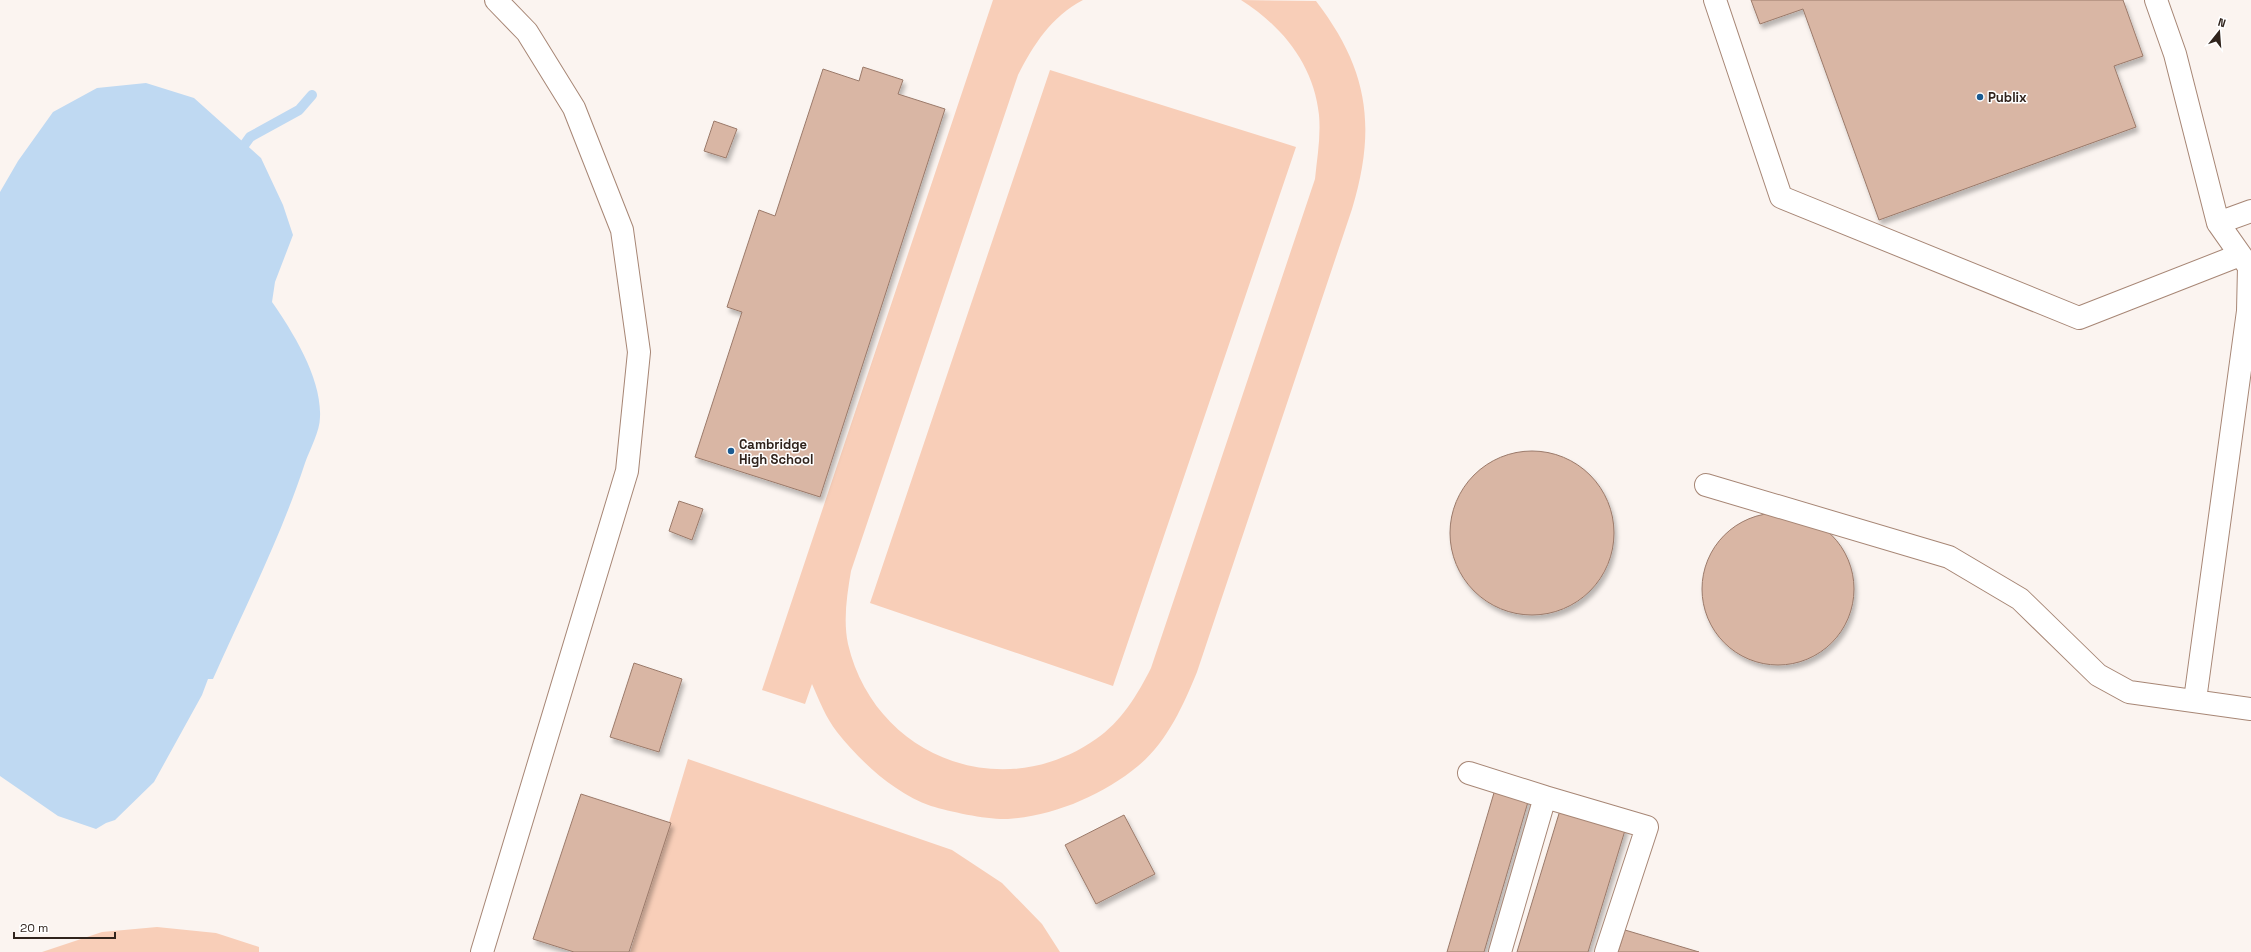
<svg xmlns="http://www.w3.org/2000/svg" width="2251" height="952" font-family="'Space Grotesk',sans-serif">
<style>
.green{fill:#f8ceb8}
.water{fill:#bfd9f2}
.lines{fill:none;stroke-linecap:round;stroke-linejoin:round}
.stream{stroke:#bfd9f2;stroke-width:10}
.building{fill:#d9b6a4;stroke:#9b7a6a;filter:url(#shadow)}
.minor-casing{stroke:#a78675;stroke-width:24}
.minor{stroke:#fff;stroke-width:22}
.poi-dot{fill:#1b5b91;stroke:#fff;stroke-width:1.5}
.labels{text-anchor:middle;stroke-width:3;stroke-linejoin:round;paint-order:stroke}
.poi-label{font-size:13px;font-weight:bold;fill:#30231c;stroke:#fff;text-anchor:start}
</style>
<defs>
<filter id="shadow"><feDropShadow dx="2.5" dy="4.5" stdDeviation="2" flood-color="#0004"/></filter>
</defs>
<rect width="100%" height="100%" fill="#fbf4f0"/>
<path class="green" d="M 993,0 L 1083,0 C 1051,17 1034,44 1018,75 L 851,571 C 847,595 843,620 848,644 C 874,756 1001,806 1096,739 C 1121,722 1138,694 1151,668 L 1315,179 C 1317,158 1321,137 1319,115 C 1314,65 1282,26 1241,0 L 1316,1 C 1368,69 1377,126 1352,209 L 1197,672 C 1183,706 1167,742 1138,766 C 1103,795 1054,816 1008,819 C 988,820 951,812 931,806 C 894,793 861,762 837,732 C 826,718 819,700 812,684 L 805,704 L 762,690 Z
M 1050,70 L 1296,147 L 1113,686 L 870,603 Z
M 688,759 L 952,850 L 1002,883 L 1042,924 L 1060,952 L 630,952 Z
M 157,927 L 216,933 L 259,947 L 259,952 L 42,952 L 102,932 Z"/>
<path class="water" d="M 146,83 L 194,98 L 261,158 L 283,205 L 293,235 L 275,282 L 272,302 C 293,332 322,379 320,417 C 320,431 310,449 305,463 C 280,539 245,607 213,679 L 208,679 L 202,695 L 154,782 L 115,820 L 106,823 L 96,829 L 58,816 L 0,776 L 0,192 L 18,161 L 53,112 L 97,88 Z"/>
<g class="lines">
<path class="stream" d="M 245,144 L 250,137 L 299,110 L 312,95"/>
</g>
<path class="building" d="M 1751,0 L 2123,0 L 2143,56 L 2114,66 L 2136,127 L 1879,220 L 1803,9 L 1760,24 Z
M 863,67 L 903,80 L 898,94 L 945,109 L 820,497 L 695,457 L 742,312 L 727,307 L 759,210 L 775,216 L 823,69 L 859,81 Z
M 714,121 L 737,129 L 726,158 L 704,151 Z
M1450 533a82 82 0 1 1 164 0a82 82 0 1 1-164 0Z
M 679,501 L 703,509 L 692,540 L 669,531 Z
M1702 589a76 76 0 1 1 152 0a76 76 0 1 1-152 0Z
M 634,663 L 682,679 L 659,752 L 610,737 Z
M 1496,786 L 1530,795 L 1484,952 L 1447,952 Z
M 581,794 L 671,823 L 629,952 L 574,952 L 533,939 Z
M 1561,807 L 1626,827 L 1588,952 L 1517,952 Z
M 1124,815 L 1155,874 L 1096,904 L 1065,845 Z
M 1625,930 L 1699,952 L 1618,952 Z"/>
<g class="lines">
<defs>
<path id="minor" d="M 1715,0 L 1781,197 L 2079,318 L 2240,255
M 2156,0 L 2175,54 L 2218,223 L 2251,211
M 1706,485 L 1949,557 L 2020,599 L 2098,675 L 2129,692 L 2251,709
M 2195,700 L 2248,311 L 2249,267 L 2218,223
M 1469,773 L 1545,797 L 1500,952
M 1545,797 L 1647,827 L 1606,952
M 482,952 L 627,471 L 639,352 L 622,230 L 574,108 L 527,32 L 496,0"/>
</defs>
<use href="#minor" class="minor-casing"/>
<use href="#minor" class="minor"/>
</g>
<g class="poi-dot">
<circle cx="1980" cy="97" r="4"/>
<circle cx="731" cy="451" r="4"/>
</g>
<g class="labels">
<g class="poi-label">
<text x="1988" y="102">Publix</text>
<text x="739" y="449">Cambridge<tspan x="739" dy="15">High School</tspan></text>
</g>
</g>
<g transform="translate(2219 32) rotate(17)" stroke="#ffffff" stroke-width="3" paint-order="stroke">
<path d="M0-3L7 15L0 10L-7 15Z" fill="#30231c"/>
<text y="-6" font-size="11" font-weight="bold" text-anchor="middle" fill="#30231c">N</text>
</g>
<path d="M14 932v6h101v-6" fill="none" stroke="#30231c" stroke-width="2"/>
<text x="20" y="932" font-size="12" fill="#30231c" stroke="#ffffff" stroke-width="3" paint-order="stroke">20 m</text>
</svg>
